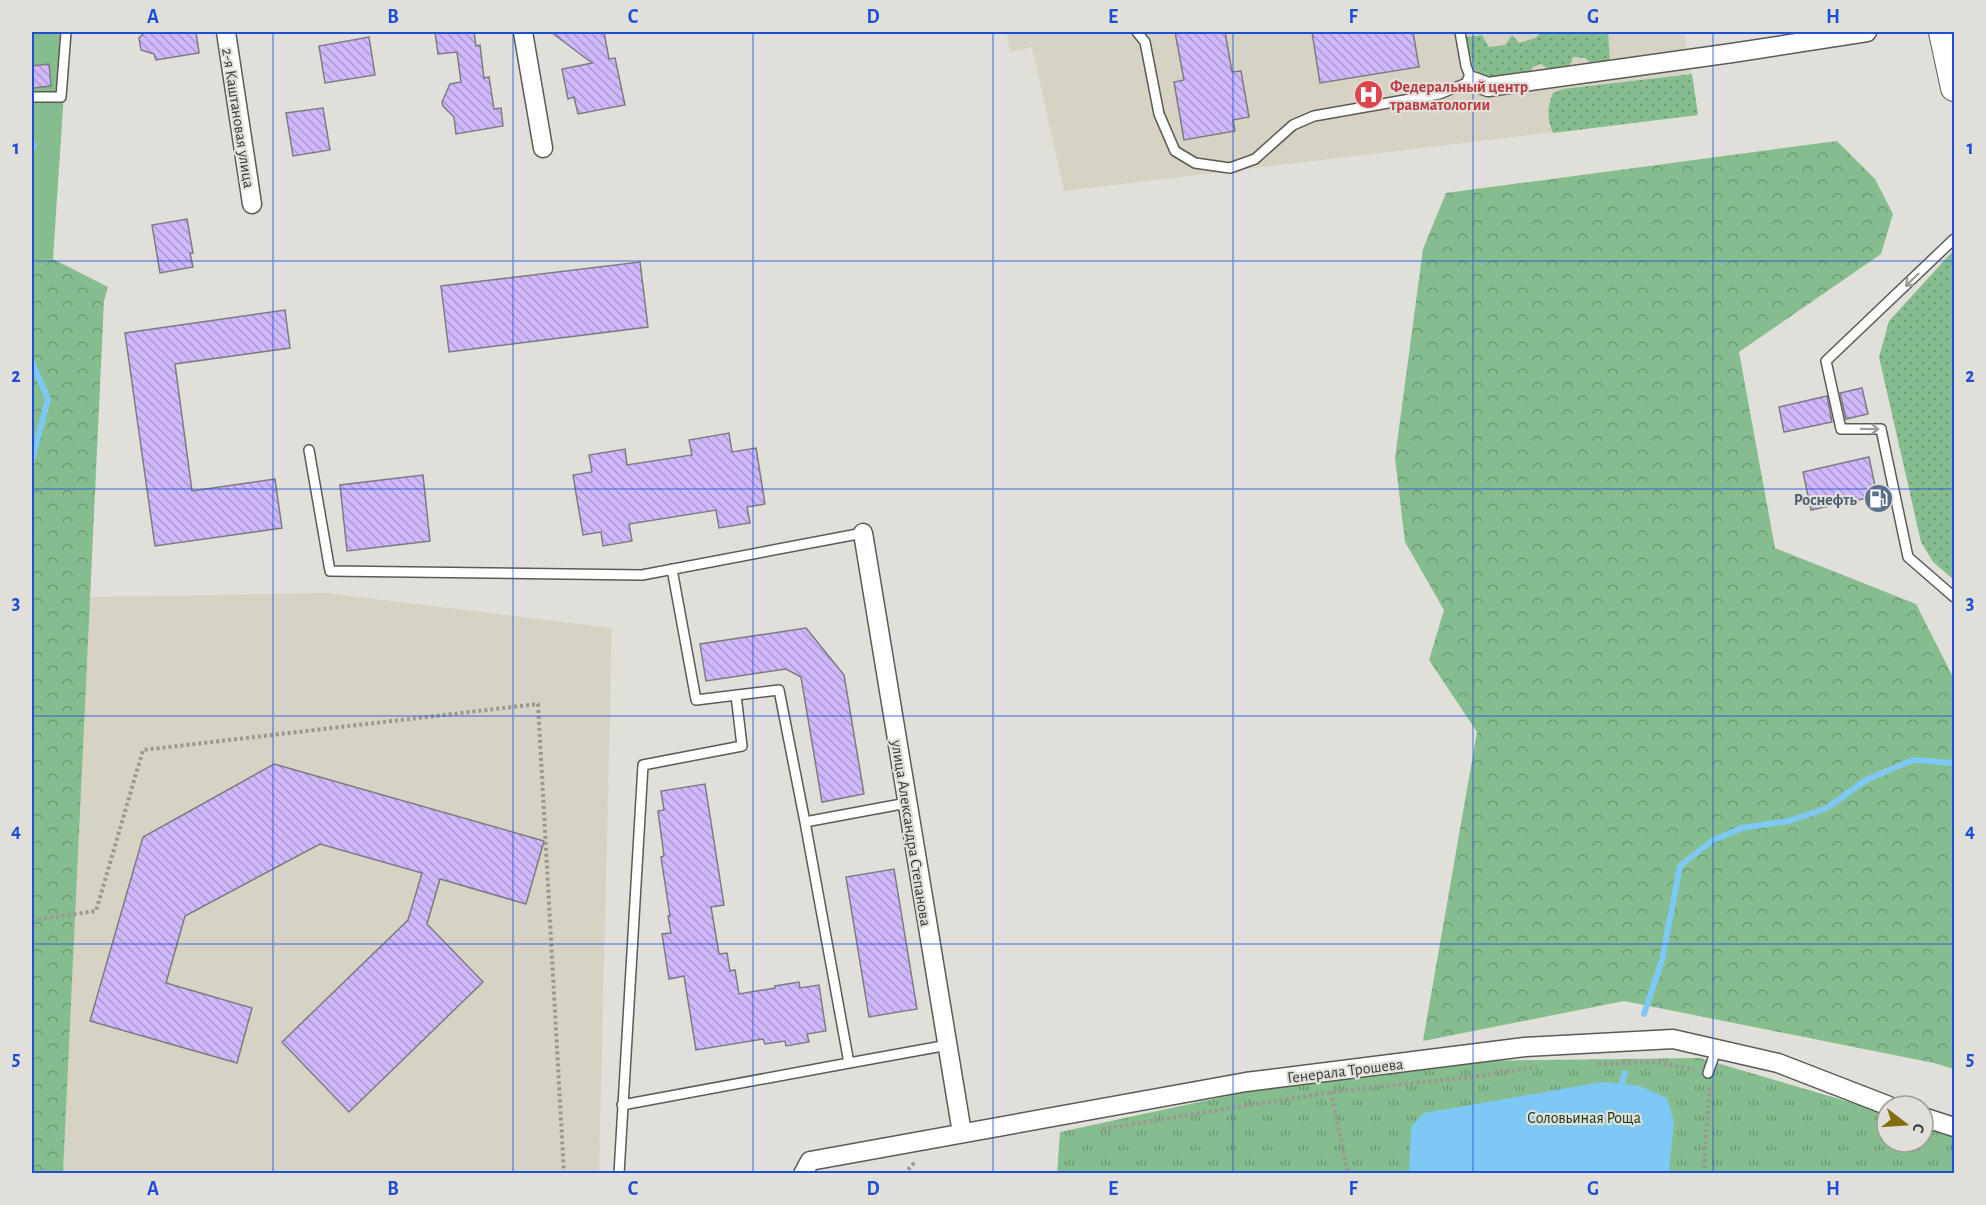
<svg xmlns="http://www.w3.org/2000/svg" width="1986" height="1205" font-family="'Alegreya Sans',sans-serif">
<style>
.built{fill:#d6d3c5}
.grass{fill:url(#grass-dots)}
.forest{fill:url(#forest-crowns)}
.park{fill:url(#park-tufts)}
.garden{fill:#85bd8f}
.water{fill:#7ec8f5}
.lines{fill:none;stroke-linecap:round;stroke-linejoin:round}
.stream{stroke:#7ec8f5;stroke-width:6}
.building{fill:url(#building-back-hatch);stroke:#7c7b81;stroke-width:1.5}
.lane-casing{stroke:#5c5a54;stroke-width:12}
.street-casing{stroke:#5c5a54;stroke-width:21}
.secondary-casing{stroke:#5c5a54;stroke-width:28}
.path{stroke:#999893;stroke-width:4;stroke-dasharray:3 3;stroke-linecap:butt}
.lane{stroke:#fff;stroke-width:9}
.street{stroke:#fff;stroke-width:18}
.secondary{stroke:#fff;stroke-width:26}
.oneway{stroke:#9c9c9a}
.grid{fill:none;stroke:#1d4ed8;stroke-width:1.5;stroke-opacity:0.55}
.labels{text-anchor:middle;stroke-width:4.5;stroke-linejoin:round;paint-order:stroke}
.health-label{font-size:16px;font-weight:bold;fill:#be3a42;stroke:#e1dfd9;text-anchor:start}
.street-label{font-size:16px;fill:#393936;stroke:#e1dfd9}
.service-label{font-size:16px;font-weight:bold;fill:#4e5e75;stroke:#e1dfd9;text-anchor:end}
.park-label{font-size:16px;fill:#13351b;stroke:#e1dfd9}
.neatline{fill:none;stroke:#1d4ed8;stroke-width:2}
.grid-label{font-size:20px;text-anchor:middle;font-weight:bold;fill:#1d4ed8}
</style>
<defs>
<pattern id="grass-dots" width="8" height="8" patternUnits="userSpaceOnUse" patternTransform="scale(1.5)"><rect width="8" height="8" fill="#85bd8f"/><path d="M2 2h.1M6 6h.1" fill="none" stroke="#6e9b76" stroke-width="1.8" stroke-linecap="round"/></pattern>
<pattern id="forest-crowns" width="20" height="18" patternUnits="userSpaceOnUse" patternTransform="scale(1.5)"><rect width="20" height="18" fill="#85bd8f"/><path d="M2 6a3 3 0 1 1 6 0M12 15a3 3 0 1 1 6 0" fill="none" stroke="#6e9b76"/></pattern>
<pattern id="park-tufts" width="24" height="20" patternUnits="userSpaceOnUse" patternTransform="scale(1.5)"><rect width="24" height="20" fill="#85bd8f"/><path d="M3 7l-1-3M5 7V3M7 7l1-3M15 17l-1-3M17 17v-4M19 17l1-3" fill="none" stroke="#6e9b76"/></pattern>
<pattern id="building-back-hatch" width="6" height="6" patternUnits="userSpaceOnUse" patternTransform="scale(1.5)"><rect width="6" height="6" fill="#d0b8fc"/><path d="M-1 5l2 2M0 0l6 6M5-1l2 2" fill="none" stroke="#aa97cd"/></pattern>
</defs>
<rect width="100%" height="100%" fill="#e1dfd9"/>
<path class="built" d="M 1007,32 L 1684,32 L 1698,115 L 1064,191 L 1032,47 L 1010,52 Z
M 326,593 L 612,628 L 599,1173 L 63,1174 L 90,597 Z"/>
<path class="grass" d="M 1542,32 L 1608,32 L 1610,61 L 1591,63 L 1585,58 L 1573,57 L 1569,68 L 1556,74 L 1541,64 L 1533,67 L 1528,75 L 1486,79 L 1474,69 L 1466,37 L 1482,35 L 1489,47 L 1505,45 L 1512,35 L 1519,43 L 1535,38 Z
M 1692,74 L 1698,115 L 1553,133 C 1547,119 1547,107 1553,93 L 1563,89 Z
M 1952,252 L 1954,252 L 1954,580 L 1933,562 L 1921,542 L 1879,357 L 1889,321 Z"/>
<path class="forest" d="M 1837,141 L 1875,179 L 1893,214 L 1881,254 L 1739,352 L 1775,548 L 1916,604 L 1954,679 L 1954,1069 L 1934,1063 L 1624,1001 L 1423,1041 L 1477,732 L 1429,660 L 1444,610 L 1405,542 L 1395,458 L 1423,249 L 1446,193 Z
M 53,259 L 108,287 L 104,301 L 63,1174 L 32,1173 L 32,262 Z"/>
<path class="park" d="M 1700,1058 L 1887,1113 L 1887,1142 L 1923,1142 L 1923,1125 L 1954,1135 L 1954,1174 L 1057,1174 L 1060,1132 L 1384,1062 Z"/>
<path class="garden" d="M 32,32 L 68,32 L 53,259 L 32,262 Z"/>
<path class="water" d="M 1602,1082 L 1640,1086 L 1667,1098 L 1674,1122 L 1669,1173 L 1409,1173 L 1411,1127 L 1424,1113 Z"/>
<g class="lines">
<path class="stream" d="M 32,148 L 34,145
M 32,362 L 48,399 L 32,460
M 1644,1014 L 1662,960 L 1680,866 L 1713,840 L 1742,828 L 1789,821 L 1827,808 L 1866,780 L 1913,760 L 1954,763
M 1619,1092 L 1625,1073"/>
</g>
<path class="building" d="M 145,32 L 196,32 L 199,53 L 156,60 L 154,54 L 141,50 L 139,38 Z
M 435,32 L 474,32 L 476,46 L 480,45 L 484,78 L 489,77 L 494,109 L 501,108 L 503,126 L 456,134 L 454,117 L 443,106 L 442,102 L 450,84 L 461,82 L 457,52 L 438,54 Z
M 551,32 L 604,32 L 609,59 L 615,58 L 625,105 L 578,114 L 574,97 L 568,99 L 562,69 L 592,63 Z
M 1175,32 L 1225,32 L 1232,72 L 1241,71 L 1249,117 L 1233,120 L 1235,131 L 1184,140 L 1174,82 L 1184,80 Z
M 1312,32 L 1413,32 L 1419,67 L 1320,83 Z
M 369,37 L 375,75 L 325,83 L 319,46 Z
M 49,64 L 51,86 L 32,88 L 32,66 Z
M 323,108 L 330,150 L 293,156 L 286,113 Z
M 187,219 L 193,253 L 190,253 L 193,267 L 160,273 L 152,225 Z
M 640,262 L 648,327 L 449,352 L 441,286 Z
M 285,310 L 290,348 L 175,364 L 192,491 L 275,479 L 282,528 L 155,546 L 125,333 Z
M 1862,388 L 1868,414 L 1846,419 L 1840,393 Z
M 1827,396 L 1832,422 L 1784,432 L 1779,407 Z
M 729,433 L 732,452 L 756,448 L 765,504 L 747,507 L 750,523 L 719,528 L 716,510 L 629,524 L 632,541 L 603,546 L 601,532 L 583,535 L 573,475 L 592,472 L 589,455 L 625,449 L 627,465 L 692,455 L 689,440 Z
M 1869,457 L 1877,496 L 1811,510 L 1803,472 Z
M 423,475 L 430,541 L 347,551 L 340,485 Z
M 806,628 L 844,675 L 864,794 L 822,802 L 801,677 L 786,669 L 706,681 L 700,644 Z
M 274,764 L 544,841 L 526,904 L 440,879 L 427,924 L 483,982 L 349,1112 L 282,1042 L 408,920 L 422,873 L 320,844 L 185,916 L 166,983 L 252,1008 L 237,1063 L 90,1021 L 143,837 Z
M 705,784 L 724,905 L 711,907 L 719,954 L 727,953 L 730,971 L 735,970 L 739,994 L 775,988 L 775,986 L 799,982 L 800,988 L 819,985 L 826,1031 L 807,1034 L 809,1042 L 786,1046 L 785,1041 L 765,1044 L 763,1039 L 696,1050 L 684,976 L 669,979 L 662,934 L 671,933 L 668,916 L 670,916 L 661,857 L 664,856 L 658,811 L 664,810 L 661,791 Z
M 894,869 L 917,1009 L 869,1017 L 846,877 Z"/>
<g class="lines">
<defs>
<path id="lane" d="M 1137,32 L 1145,42 L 1159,114 L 1175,151 L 1195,163 L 1230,168 L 1255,159 L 1293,125 L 1314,116 L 1439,94 L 1472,81 L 1466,66 L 1460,32
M 32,97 L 61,97 L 66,32
M 1954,239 L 1826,361 L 1841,429 L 1881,429 L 1908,557 L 1954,597
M 309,450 L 330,571 L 642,575 L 863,533
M 672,569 L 696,700 L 779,690 L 805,822 L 907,803
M 849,1063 L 948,1045
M 1708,1073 L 1716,1050
M 622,1105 L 849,1063 L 805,822
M 619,1174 L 643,765 L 742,746 L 736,695"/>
<path id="street" d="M 226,32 L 252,204
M 523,32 L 543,148
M 1472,81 L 1488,87 L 1732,53 L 1867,32
M 863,533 L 962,1133
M 1923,1117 L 1954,1127
M 803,1174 L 810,1161 L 1246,1082 L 1525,1047 L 1673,1039 L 1778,1063 L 1889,1106"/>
<path id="secondary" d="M 1942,32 L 1954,88"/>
</defs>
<use href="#lane" class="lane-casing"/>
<use href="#street" class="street-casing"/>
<use href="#secondary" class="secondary-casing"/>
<path class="path" d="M 32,920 L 96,911 L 143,750 L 538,704 L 564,1174
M 1598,1064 L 1658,1062 L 1695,1070
M 1331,1092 L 1348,1174
M 1102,1129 L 1331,1092 L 1471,1077 L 1537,1067
M 904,1174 L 916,1161
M 1705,1174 C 1703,1144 1710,1115 1709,1085"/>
<use href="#lane" class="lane"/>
<use href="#street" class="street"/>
<use href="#secondary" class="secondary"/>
</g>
<defs><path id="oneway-shaft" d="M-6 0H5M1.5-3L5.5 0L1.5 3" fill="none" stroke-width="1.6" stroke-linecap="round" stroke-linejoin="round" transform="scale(1.5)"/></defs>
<g class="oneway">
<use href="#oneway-shaft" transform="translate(1912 280) rotate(136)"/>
<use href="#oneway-shaft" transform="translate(1870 429) rotate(1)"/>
</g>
<path class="grid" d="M 273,32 L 273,1174M 513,32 L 513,1174M 753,32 L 753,1174M 993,32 L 993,1174M 1233,32 L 1233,1174M 1473,32 L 1473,1174M 1713,32 L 1713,1174M 32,261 L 1954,261M 32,489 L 1954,489M 32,716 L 1954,716M 32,944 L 1954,944"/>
<defs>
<symbol id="hospital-disc" viewBox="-11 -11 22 22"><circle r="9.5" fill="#e0444e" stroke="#e1dfd9"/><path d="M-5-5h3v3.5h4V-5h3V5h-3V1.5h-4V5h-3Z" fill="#fff"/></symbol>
<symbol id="fuel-disc" viewBox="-11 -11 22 22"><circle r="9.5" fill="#5c6f8a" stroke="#e1dfd9"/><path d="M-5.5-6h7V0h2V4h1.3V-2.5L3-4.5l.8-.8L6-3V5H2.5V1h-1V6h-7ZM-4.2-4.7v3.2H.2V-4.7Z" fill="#fff"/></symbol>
</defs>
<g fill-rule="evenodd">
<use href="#hospital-disc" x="1352" y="78" width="33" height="33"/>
<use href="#fuel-disc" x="1862" y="482" width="33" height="33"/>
</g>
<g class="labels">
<g class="health-label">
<text x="1390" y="92">Федеральный центр<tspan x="1390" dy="18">травматологии</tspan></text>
</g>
<g class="street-label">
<text transform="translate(239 118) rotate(81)" y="6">2-я Каштановая улица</text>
<text transform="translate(912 833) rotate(81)" y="6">улица Александра Степанова</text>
<text transform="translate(1345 1070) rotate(-7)" y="6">Генерала Трошева</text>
</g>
<g class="service-label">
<text x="1857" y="505">Роснефть</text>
</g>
<g class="park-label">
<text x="1584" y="1123">Соловьиная Роща</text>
</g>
</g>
<rect width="1986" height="1205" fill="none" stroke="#e1dfd9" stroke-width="66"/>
<g transform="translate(1905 1124) rotate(107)"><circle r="28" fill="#e1dfd9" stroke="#9e9d98" stroke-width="1.5"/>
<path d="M0-4.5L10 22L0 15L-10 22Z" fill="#846f0e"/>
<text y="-9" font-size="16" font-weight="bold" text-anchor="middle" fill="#393936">С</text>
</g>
<rect x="33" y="33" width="1920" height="1139" class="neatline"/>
<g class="grid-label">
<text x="153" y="23">A</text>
<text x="393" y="23">B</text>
<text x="633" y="23">C</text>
<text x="873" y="23">D</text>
<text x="1113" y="23">E</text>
<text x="1353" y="23">F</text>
<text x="1593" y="23">G</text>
<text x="1833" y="23">H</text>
<text x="16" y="154">1</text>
<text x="1970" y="154">1</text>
<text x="16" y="382">2</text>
<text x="1970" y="382">2</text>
<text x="16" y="609">3</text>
<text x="1970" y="609">3</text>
<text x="16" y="837">4</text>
<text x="1970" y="837">4</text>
<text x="16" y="1065">5</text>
<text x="1970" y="1065">5</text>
<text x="153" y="1195">A</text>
<text x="393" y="1195">B</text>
<text x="633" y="1195">C</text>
<text x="873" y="1195">D</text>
<text x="1113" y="1195">E</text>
<text x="1353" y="1195">F</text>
<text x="1593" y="1195">G</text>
<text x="1833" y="1195">H</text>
</g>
</svg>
